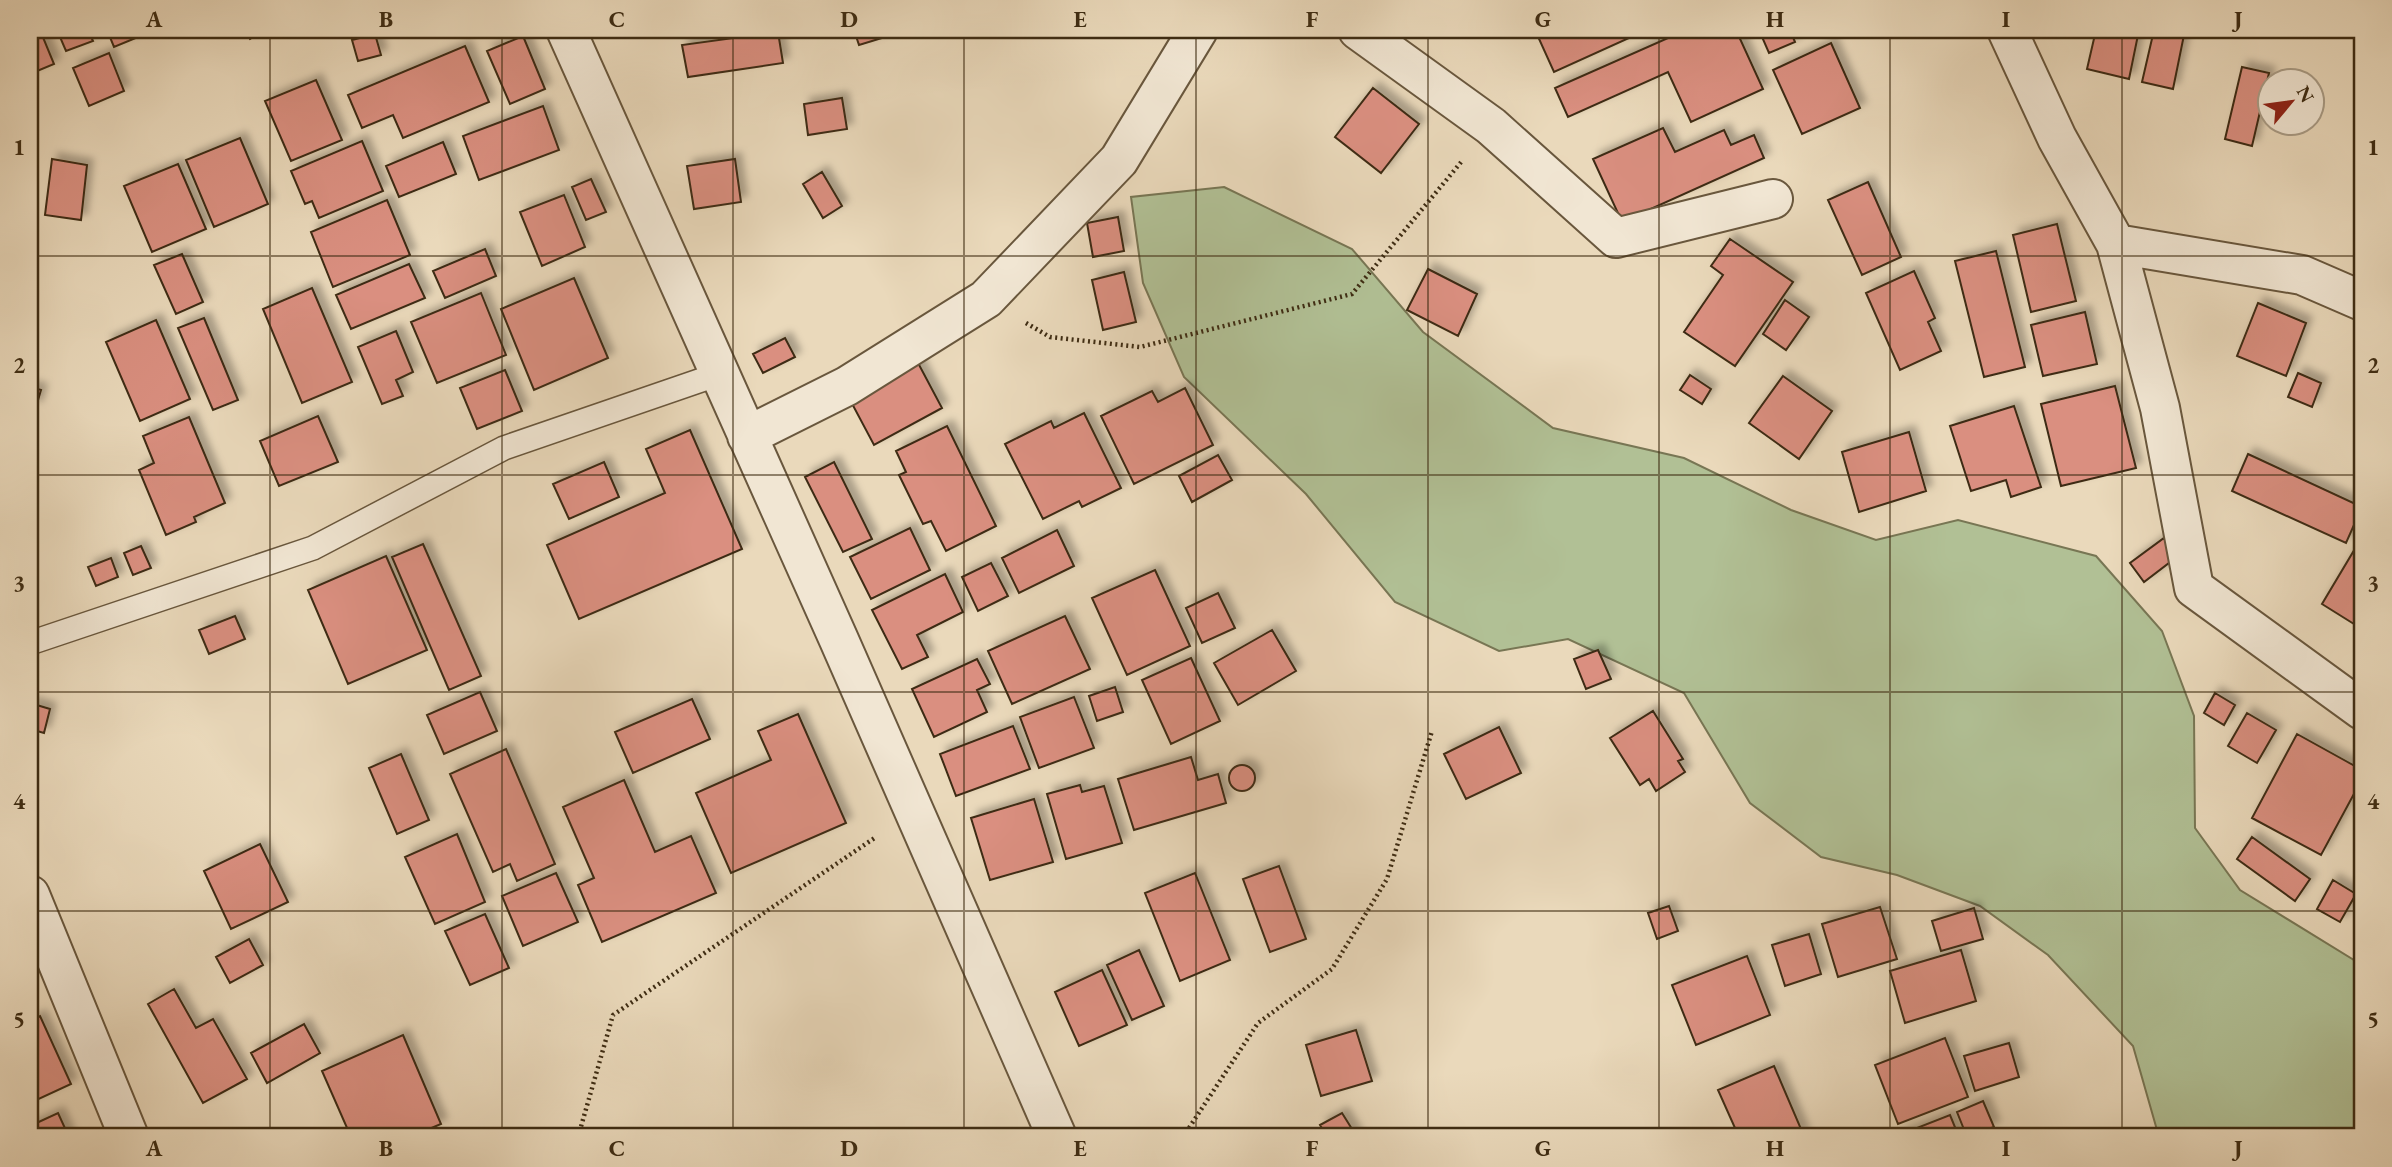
<svg xmlns="http://www.w3.org/2000/svg" width="2392" height="1167" font-family="'EB Garamond',serif">
<style>
.green{fill:#b1c095;stroke:#787654;stroke-width:2}
.building{fill:#da8f80;stroke:#3e2c13;stroke-width:2;filter:url(#shadow)}
.lines{fill:none;stroke-linecap:round;stroke-linejoin:round}
.service-casing{stroke:#69573d;stroke-width:26}
.minor-casing{stroke:#69573d;stroke-width:42}
.path{stroke:#3e2c13;stroke-width:4.5;stroke-dasharray:2 3.5;stroke-linecap:butt}
.service{stroke:#f1e6d3;stroke-width:23}
.minor{stroke:#f1e6d3;stroke-width:38}
.grid{fill:none;stroke:#3e2c13;stroke-width:2;stroke-opacity:0.55}
.neatline{fill:none;stroke:#3e2c13;stroke-width:2.5}
.grid-label{font-size:23px;text-anchor:middle;font-weight:bold;fill:#3e2c13}
</style>
<defs>
<filter id="shadow"><feDropShadow dx="6" dy="-6" stdDeviation="3.5" flood-color="#0004"/></filter>
</defs>
<rect width="100%" height="100%" fill="#ead9bb"/>
<filter id="stains"><feTurbulence type="fractalNoise" baseFrequency=".00286" numOctaves="4"/><feColorMatrix values="0 0 0 0 .2 0 0 0 0 .09 0 0 0 0 .02 0 0 0 .5 -.17"/></filter>
<radialGradient id="worn" r=".72"><stop offset=".6" stop-color="#630" stop-opacity="0"/><stop offset="1" stop-color="#630" stop-opacity=".3"/></radialGradient>
<path class="green" d="M 1224,187 L 1352,249 L 1423,332 L 1553,428 L 1684,458 L 1791,510 L 1876,540 L 1958,520 L 2096,556 L 2162,631 L 2194,716 L 2195,828 L 2240,890 L 2362,965 L 2362,1137 L 2159,1137 L 2133,1046 L 2048,955 L 1980,906 L 1897,875 L 1821,857 L 1750,803 L 1684,693 L 1568,639 L 1499,651 L 1395,602 L 1306,494 L 1184,377 L 1143,283 L 1131,197 Z"/>
<path class="building" d="M 30,30 L 40,30 L 54,64 L 30,74 Z
M 57,30 L 88,30 L 93,41 L 66,51 Z
M 107,30 L 155,30 L 114,47 Z
M 244,30 L 265,30 L 250,39 Z
M 854,30 L 908,30 L 859,45 Z
M 1535,30 L 1626,30 L 1629,38 L 1554,72 Z
M 1686,30 L 1736,30 L 1763,89 L 1691,122 L 1668,72 L 1568,117 L 1555,88 Z
M 1759,30 L 1790,30 L 1795,42 L 1769,53 Z
M 2096,30 L 2139,30 L 2129,79 L 2087,69 Z
M 2154,30 L 2185,30 L 2173,89 L 2142,82 Z
M 778,32 L 783,63 L 688,77 L 682,45 Z
M 375,34 L 381,55 L 358,61 L 352,40 Z
M 523,36 L 545,89 L 510,104 L 487,51 Z
M 1831,43 L 1860,108 L 1802,134 L 1773,70 Z
M 465,46 L 489,102 L 403,138 L 393,115 L 362,128 L 348,95 Z
M 109,53 L 124,91 L 89,106 L 73,68 Z
M 2242,67 L 2269,73 L 2252,146 L 2225,139 Z
M 316,80 L 342,140 L 291,161 L 265,101 Z
M 1373,88 L 1419,124 L 1381,173 L 1335,137 Z
M 842,98 L 847,129 L 808,135 L 804,104 Z
M 543,106 L 559,150 L 479,180 L 463,136 Z
M 1663,128 L 1675,152 L 1724,130 L 1731,145 L 1754,135 L 1764,158 L 1622,222 L 1593,159 Z
M 240,138 L 268,204 L 214,227 L 186,160 Z
M 362,141 L 383,191 L 319,218 L 312,201 L 305,204 L 291,171 Z
M 443,142 L 456,174 L 399,197 L 386,166 Z
M 52,159 L 87,165 L 81,220 L 45,215 Z
M 735,159 L 741,202 L 694,209 L 687,166 Z
M 178,164 L 206,229 L 152,252 L 124,186 Z
M 822,172 L 842,206 L 823,218 L 803,184 Z
M 591,179 L 606,212 L 586,220 L 572,187 Z
M 1868,182 L 1901,257 L 1862,275 L 1828,200 Z
M 564,195 L 585,247 L 542,266 L 520,212 Z
M 387,200 L 410,255 L 333,287 L 311,232 Z
M 1118,217 L 1124,251 L 1093,257 L 1087,223 Z
M 2057,224 L 2076,301 L 2031,312 L 2013,235 Z
M 1730,239 L 1793,282 L 1735,366 L 1684,332 L 1723,275 L 1711,266 Z
M 485,249 L 496,276 L 445,298 L 433,271 Z
M 1996,251 L 2025,367 L 1984,377 L 1955,261 Z
M 182,254 L 203,302 L 176,314 L 154,265 Z
M 409,264 L 425,298 L 351,329 L 336,295 Z
M 1428,269 L 1477,294 L 1458,336 L 1407,310 Z
M 1914,271 L 1935,318 L 1928,322 L 1941,351 L 1900,370 L 1866,293 Z
M 1124,272 L 1136,322 L 1103,330 L 1092,280 Z
M 574,278 L 608,358 L 534,390 L 501,309 Z
M 312,288 L 352,382 L 302,403 L 263,309 Z
M 481,293 L 506,355 L 437,383 L 411,322 Z
M 1785,300 L 1809,317 L 1786,350 L 1763,334 Z
M 2258,303 L 2306,323 L 2286,376 L 2237,356 Z
M 2085,312 L 2097,364 L 2043,376 L 2031,325 Z
M 204,318 L 238,400 L 213,410 L 178,328 Z
M 156,320 L 190,399 L 140,421 L 106,342 Z
M 396,331 L 413,372 L 396,380 L 403,396 L 382,404 L 358,347 Z
M 785,338 L 795,357 L 763,373 L 753,354 Z
M 917,361 L 942,408 L 874,445 L 849,398 Z
M 505,370 L 522,411 L 477,429 L 460,388 Z
M 2298,373 L 2321,383 L 2312,407 L 2288,397 Z
M 1690,375 L 1711,389 L 1702,404 L 1680,390 Z
M 1783,376 L 1832,411 L 1799,459 L 1749,423 Z
M 2115,386 L 2136,468 L 2061,486 L 2041,404 Z
M 30,387 L 41,390 L 36,407 L 30,405 Z
M 1185,388 L 1213,445 L 1134,484 L 1101,416 L 1152,391 L 1158,402 Z
M 2014,406 L 2041,487 L 2011,497 L 2006,480 L 1971,491 L 1950,426 Z
M 1084,413 L 1121,488 L 1082,507 L 1079,501 L 1043,519 L 1005,444 L 1051,421 L 1054,428 Z
M 318,416 L 338,462 L 279,486 L 260,441 Z
M 189,417 L 225,503 L 194,517 L 196,522 L 166,535 L 139,470 L 154,463 L 143,436 Z
M 947,426 L 996,526 L 946,551 L 931,521 L 923,524 L 899,475 L 906,472 L 896,451 Z
M 690,430 L 742,549 L 579,619 L 547,545 L 665,493 L 646,449 Z
M 1909,432 L 1926,491 L 1859,512 L 1842,452 Z
M 2248,454 L 2362,507 L 2346,543 L 2232,491 Z
M 1218,455 L 1232,480 L 1192,502 L 1179,476 Z
M 604,462 L 619,497 L 569,519 L 553,484 Z
M 834,462 L 872,539 L 843,552 L 805,477 Z
M 910,528 L 930,570 L 871,599 L 850,557 Z
M 1057,530 L 1074,566 L 1019,593 L 1002,558 Z
M 2362,537 L 2362,629 L 2322,604 Z
M 2164,538 L 2178,556 L 2144,582 L 2130,563 Z
M 423,544 L 481,676 L 449,690 L 392,557 Z
M 141,546 L 151,568 L 133,575 L 124,553 Z
M 386,556 L 427,650 L 348,684 L 308,590 Z
M 111,558 L 118,577 L 96,586 L 88,567 Z
M 991,563 L 1008,596 L 978,611 L 962,577 Z
M 1155,570 L 1190,646 L 1127,675 L 1092,598 Z
M 945,574 L 963,612 L 917,635 L 928,657 L 902,669 L 872,610 Z
M 1218,593 L 1235,628 L 1202,643 L 1186,608 Z
M 235,616 L 245,639 L 209,654 L 199,630 Z
M 1065,616 L 1090,669 L 1012,704 L 988,651 Z
M 1272,630 L 1296,671 L 1238,705 L 1214,663 Z
M 1598,650 L 1611,679 L 1586,689 L 1574,659 Z
M 1191,658 L 1220,721 L 1171,744 L 1142,680 Z
M 977,659 L 990,684 L 977,690 L 987,712 L 934,737 L 912,689 Z
M 1115,687 L 1123,712 L 1097,721 L 1089,696 Z
M 480,692 L 497,731 L 444,754 L 427,715 Z
M 2215,693 L 2235,705 L 2224,725 L 2204,713 Z
M 1074,697 L 1094,748 L 1039,768 L 1020,717 Z
M 692,699 L 710,739 L 633,773 L 615,732 Z
M 30,703 L 50,709 L 44,733 L 30,729 Z
M 1653,711 L 1683,759 L 1678,761 L 1685,772 L 1656,791 L 1649,779 L 1640,785 L 1610,738 Z
M 2247,713 L 2276,730 L 2257,763 L 2228,746 Z
M 798,714 L 846,823 L 731,873 L 696,793 L 771,760 L 758,731 Z
M 1013,726 L 1030,769 L 956,796 L 940,754 Z
M 1499,727 L 1521,773 L 1466,799 L 1444,754 Z
M 2297,734 L 2362,770 L 2362,779 L 2321,855 L 2252,818 Z
M 506,749 L 555,864 L 517,881 L 510,864 L 493,872 L 450,774 Z
M 401,754 L 429,820 L 397,834 L 369,768 Z
M 1191,757 L 1198,780 L 1218,774 L 1226,803 L 1134,830 L 1118,779 Z
M1229 778a13 13 0 1 1 26 0a13 13 0 1 1-26 0Z
M 624,780 L 655,852 L 691,836 L 716,893 L 602,942 L 578,885 L 594,878 L 563,807 Z
M 1080,785 L 1082,792 L 1104,786 L 1122,843 L 1066,859 L 1047,794 Z
M 1034,799 L 1053,862 L 990,880 L 971,818 Z
M 457,834 L 485,902 L 435,924 L 405,857 Z
M 2252,837 L 2310,879 L 2295,901 L 2237,859 Z
M 260,844 L 288,902 L 231,929 L 204,871 Z
M 1279,866 L 1306,939 L 1270,952 L 1243,879 Z
M 556,873 L 578,922 L 523,946 L 502,896 Z
M 1195,873 L 1230,960 L 1180,981 L 1145,893 Z
M 2333,880 L 2356,894 L 2340,922 L 2317,909 Z
M 1669,906 L 1678,931 L 1657,939 L 1648,913 Z
M 1880,907 L 1897,959 L 1838,977 L 1822,924 Z
M 1974,908 L 1983,939 L 1941,951 L 1932,921 Z
M 485,914 L 509,968 L 470,985 L 445,931 Z
M 1809,934 L 1821,974 L 1785,986 L 1772,945 Z
M 249,939 L 263,965 L 230,983 L 216,957 Z
M 1139,950 L 1164,1006 L 1132,1020 L 1107,965 Z
M 1961,950 L 1976,1001 L 1905,1023 L 1890,971 Z
M 1747,956 L 1770,1015 L 1696,1045 L 1672,985 Z
M 1102,970 L 1127,1025 L 1079,1046 L 1055,992 Z
M 174,989 L 196,1028 L 213,1019 L 247,1079 L 203,1103 L 148,1004 Z
M 40,1016 L 71,1084 L 30,1103 L 30,1021 Z
M 304,1024 L 320,1053 L 267,1083 L 251,1053 Z
M 1356,1030 L 1372,1081 L 1321,1096 L 1306,1045 Z
M 403,1035 L 441,1124 L 410,1137 L 351,1137 L 322,1071 Z
M 1945,1038 L 1968,1097 L 1898,1124 L 1875,1065 Z
M 2009,1043 L 2019,1077 L 1975,1091 L 1964,1056 Z
M 1774,1066 L 1804,1136 L 1739,1137 L 1718,1090 Z
M 1983,1101 L 1994,1127 L 1967,1137 L 1957,1112 Z
M 58,1113 L 69,1137 L 30,1137 L 30,1126 Z
M 1342,1113 L 1357,1137 L 1327,1137 L 1320,1125 Z
M 1950,1115 L 1959,1137 L 1900,1137 L 1899,1135 Z"/>
<g class="lines">
<defs>
<path id="service" d="M 30,643 L 313,548 L 504,448 L 719,374"/>
<path id="minor" d="M 566,30 L 839,640 L 1057,1137
M 1358,30 L 1491,126 L 1616,238 L 1773,199
M 2007,30 L 2057,138 L 2116,244 L 2160,408 L 2194,588 L 2362,710
M 2116,244 L 2302,275 L 2362,301
M 747,436 L 847,386 L 986,299 L 1119,160 L 1198,30
M 30,895 L 129,1137"/>
</defs>
<use href="#service" class="service-casing"/>
<use href="#minor" class="minor-casing"/>
<path class="path" d="M 1026,323 L 1050,337 L 1140,347 L 1352,294 L 1462,161
M 578,1137 L 613,1015 L 876,837
M 1183,1137 L 1258,1023 L 1332,969 L 1387,879 L 1432,731"/>
<use href="#service" class="service"/>
<use href="#minor" class="minor"/>
</g>
<path class="grid" d="M 270,30 L 270,1137M 502,30 L 502,1137M 733,30 L 733,1137M 964,30 L 964,1137M 1196,30 L 1196,1137M 1428,30 L 1428,1137M 1659,30 L 1659,1137M 1890,30 L 1890,1137M 2122,30 L 2122,1137M 30,256 L 2362,256M 30,475 L 2362,475M 30,692 L 2362,692M 30,911 L 2362,911"/>
<rect width="2392" height="1167" fill="none" stroke="#ead9bb" stroke-width="77"/>
<g transform="translate(2291 102) rotate(61)"><circle r="33" fill="#f1e6d3" stroke="#a99c86" stroke-width="2"/>
<path d="M0-5L12 26L0 18L-12 26Z" fill="#8f2418"/>
<text y="-10" font-size="19" font-weight="bold" text-anchor="middle" fill="#3e2c13">N</text>
</g>
<rect x="38" y="38" width="2316" height="1090" class="neatline"/>
<g class="grid-label">
<text x="154" y="27">A</text>
<text x="386" y="27">B</text>
<text x="617" y="27">C</text>
<text x="849" y="27">D</text>
<text x="1080" y="27">E</text>
<text x="1312" y="27">F</text>
<text x="1543" y="27">G</text>
<text x="1775" y="27">H</text>
<text x="2006" y="27">I</text>
<text x="2238" y="27">J</text>
<text x="19" y="155">1</text>
<text x="2373" y="155">1</text>
<text x="19" y="373">2</text>
<text x="2373" y="373">2</text>
<text x="19" y="591">3</text>
<text x="2373" y="591">3</text>
<text x="19" y="809">4</text>
<text x="2373" y="809">4</text>
<text x="19" y="1027">5</text>
<text x="2373" y="1027">5</text>
<text x="154" y="1156">A</text>
<text x="386" y="1156">B</text>
<text x="617" y="1156">C</text>
<text x="849" y="1156">D</text>
<text x="1080" y="1156">E</text>
<text x="1312" y="1156">F</text>
<text x="1543" y="1156">G</text>
<text x="1775" y="1156">H</text>
<text x="2006" y="1156">I</text>
<text x="2238" y="1156">J</text>
</g>
<rect width="100%" height="100%" filter="url(#stains)"/>
<rect width="100%" height="100%" fill="url(#worn)"/>
</svg>
